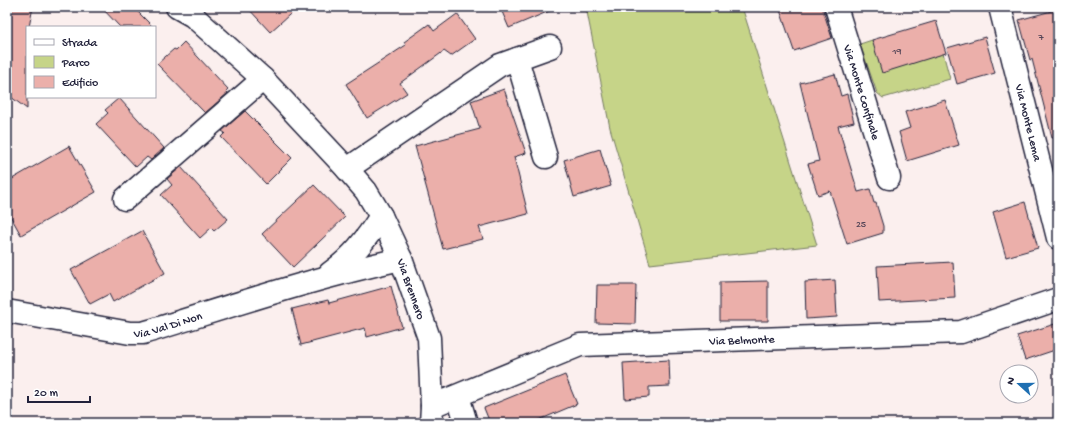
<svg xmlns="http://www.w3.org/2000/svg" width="1065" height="430" font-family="'Gochi Hand',sans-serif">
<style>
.green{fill:#c6d488;stroke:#747b62}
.building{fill:#ebafaa;stroke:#22223b}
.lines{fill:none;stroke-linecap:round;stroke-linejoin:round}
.street-casing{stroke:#22223b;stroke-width:25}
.secondary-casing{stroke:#22223b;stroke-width:25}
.street{stroke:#fff;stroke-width:22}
.secondary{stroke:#fff;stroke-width:22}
.labels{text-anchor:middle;stroke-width:4;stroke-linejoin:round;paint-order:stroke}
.number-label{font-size:10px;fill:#544557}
.street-label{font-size:12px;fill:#22223b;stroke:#fff}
</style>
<rect width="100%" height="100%" fill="#fbefee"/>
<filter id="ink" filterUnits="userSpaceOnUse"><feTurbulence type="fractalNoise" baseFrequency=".025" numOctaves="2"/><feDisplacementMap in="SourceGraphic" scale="8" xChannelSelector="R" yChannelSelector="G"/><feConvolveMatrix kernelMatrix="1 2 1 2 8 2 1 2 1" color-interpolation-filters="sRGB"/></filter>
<g filter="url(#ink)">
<path class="green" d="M 586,7 L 742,7 L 817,245 L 650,264 L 610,128 Z
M 872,40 L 942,49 L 950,79 L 883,98 L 877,93 L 860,44 Z"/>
<path class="building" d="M 7,7 L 33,7 L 29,27 L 27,27 L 27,109 L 7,94 Z
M 101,7 L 133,7 L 153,27 L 120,27 Z
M 247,7 L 298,7 L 270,32 Z
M 500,7 L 559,7 L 509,28 Z
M 779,7 L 822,7 L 832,38 L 794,51 Z
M 1055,10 L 1058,21 L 1058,137 L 1052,138 L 1032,59 L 1030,60 L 1019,20 Z
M 457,14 L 475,39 L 451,56 L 444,51 L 400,83 L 407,93 L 367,118 L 346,84 L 406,45 L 404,42 L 429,24 L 434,31 Z
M 936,21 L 946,53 L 882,73 L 872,40 Z
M 985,37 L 995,73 L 957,84 L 947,48 Z
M 184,42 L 228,89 L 226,91 L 228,93 L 205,113 L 157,64 L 174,49 L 176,50 Z
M 835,74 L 841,96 L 847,94 L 854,122 L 838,126 L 858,192 L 870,189 L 874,203 L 876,203 L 883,226 L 883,233 L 847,244 L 830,191 L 818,195 L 808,164 L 819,161 L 800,83 Z
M 504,89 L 526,153 L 514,157 L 528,214 L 479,227 L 483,239 L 443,249 L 415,146 L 480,129 L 471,101 Z
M 119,98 L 164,148 L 151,160 L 147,157 L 136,167 L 96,124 L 108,113 L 105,110 Z
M 945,100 L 959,145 L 907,161 L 899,132 L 910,128 L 905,112 Z
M 245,111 L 292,158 L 266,184 L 221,137 L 225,133 L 222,131 Z
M 69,146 L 96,192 L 21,235 L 7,210 L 7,182 Z
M 600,149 L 611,186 L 574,197 L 564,160 Z
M 181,167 L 228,219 L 214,231 L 211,228 L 200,238 L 161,195 L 172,185 L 167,179 Z
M 314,185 L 345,217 L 293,267 L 262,234 Z
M 1025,202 L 1038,248 L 1006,257 L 993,212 Z
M 142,231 L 165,273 L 113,302 L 109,294 L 90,304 L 71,270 Z
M 953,262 L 955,298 L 879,302 L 877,266 Z
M 835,280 L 837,317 L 806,319 L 805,282 Z
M 768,281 L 768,321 L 720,321 L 720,282 Z
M 597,285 L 636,285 L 635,324 L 596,323 Z
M 391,286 L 402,327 L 367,337 L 365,328 L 301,345 L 292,309 L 328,300 L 329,303 Z
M 1058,323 L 1058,349 L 1025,360 L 1017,336 Z
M 669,360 L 670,386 L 649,387 L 649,397 L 625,399 L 623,363 Z
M 565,375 L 577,404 L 532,423 L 490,423 L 484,408 Z"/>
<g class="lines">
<defs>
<g id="street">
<path id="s1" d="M 836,7 L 889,178"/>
<path id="s2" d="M 1000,7 L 1058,238"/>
<path d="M 517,59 L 546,157"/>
<path d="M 347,169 L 500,65 L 550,47"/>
<path d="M 125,199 L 263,79"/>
<path d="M 330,273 C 352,258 367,238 381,216"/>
<path id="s3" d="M 7,311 L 130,333 L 143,333 C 228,307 313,278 401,259"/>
<path d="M 458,396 L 466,423"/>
<path id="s4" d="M 432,406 L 580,345 L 961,332 L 1058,299"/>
</g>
<g id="secondary">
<path id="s5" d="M 177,7 L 193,16 L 263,79 L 347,169 L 366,191 L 381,216 L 401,259 L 429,338 L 432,406 L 431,423"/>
</g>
</defs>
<use href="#street" class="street-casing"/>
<use href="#secondary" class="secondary-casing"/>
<use href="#street" class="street"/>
<use href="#secondary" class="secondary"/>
</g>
</g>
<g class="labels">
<g class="number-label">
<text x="1041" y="40">7</text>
<text x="897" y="54">19</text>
<text x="861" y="227">25</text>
</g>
<g class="street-label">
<text dy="4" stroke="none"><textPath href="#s1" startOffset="89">Via Monte Confinale</textPath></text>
<text dy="4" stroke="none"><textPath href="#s2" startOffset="119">Via Monte Lema</textPath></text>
<text dy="4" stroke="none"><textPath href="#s5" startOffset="373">Via Brennero</textPath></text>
<text dy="4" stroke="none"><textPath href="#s3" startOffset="164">Via Val Di Non</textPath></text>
<text dy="4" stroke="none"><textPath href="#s4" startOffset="322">Via Belmonte</textPath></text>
</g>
</g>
<rect width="1065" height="430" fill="none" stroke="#fff" stroke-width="24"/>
<rect x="12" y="12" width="1041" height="406" fill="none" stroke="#22223b" stroke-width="1.5" filter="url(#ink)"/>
<rect x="26" y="26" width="130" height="72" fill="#ffffff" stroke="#a7a7b1"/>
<rect x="34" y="39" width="20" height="6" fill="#ffffff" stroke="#a7a7b1"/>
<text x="62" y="46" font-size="12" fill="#22223b">Strada</text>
<rect x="34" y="56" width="20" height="12" fill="#c6d488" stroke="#a7a7b1"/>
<text x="62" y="66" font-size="12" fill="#22223b">Parco</text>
<rect x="34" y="76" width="20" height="12" fill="#ebafaa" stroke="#a7a7b1"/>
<text x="62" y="86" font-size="12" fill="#22223b">Edificio</text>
<g transform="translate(1019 384) rotate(291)"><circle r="19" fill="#ffffff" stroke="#a7a7b1"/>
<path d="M0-3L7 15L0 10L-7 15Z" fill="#1f6fb2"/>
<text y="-6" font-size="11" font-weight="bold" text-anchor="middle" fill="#22223b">N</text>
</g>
<path d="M28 396v6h62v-6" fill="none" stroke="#22223b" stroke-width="2"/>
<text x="34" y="396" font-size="12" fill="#22223b" stroke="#ffffff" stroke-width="3" paint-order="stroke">20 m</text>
</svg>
